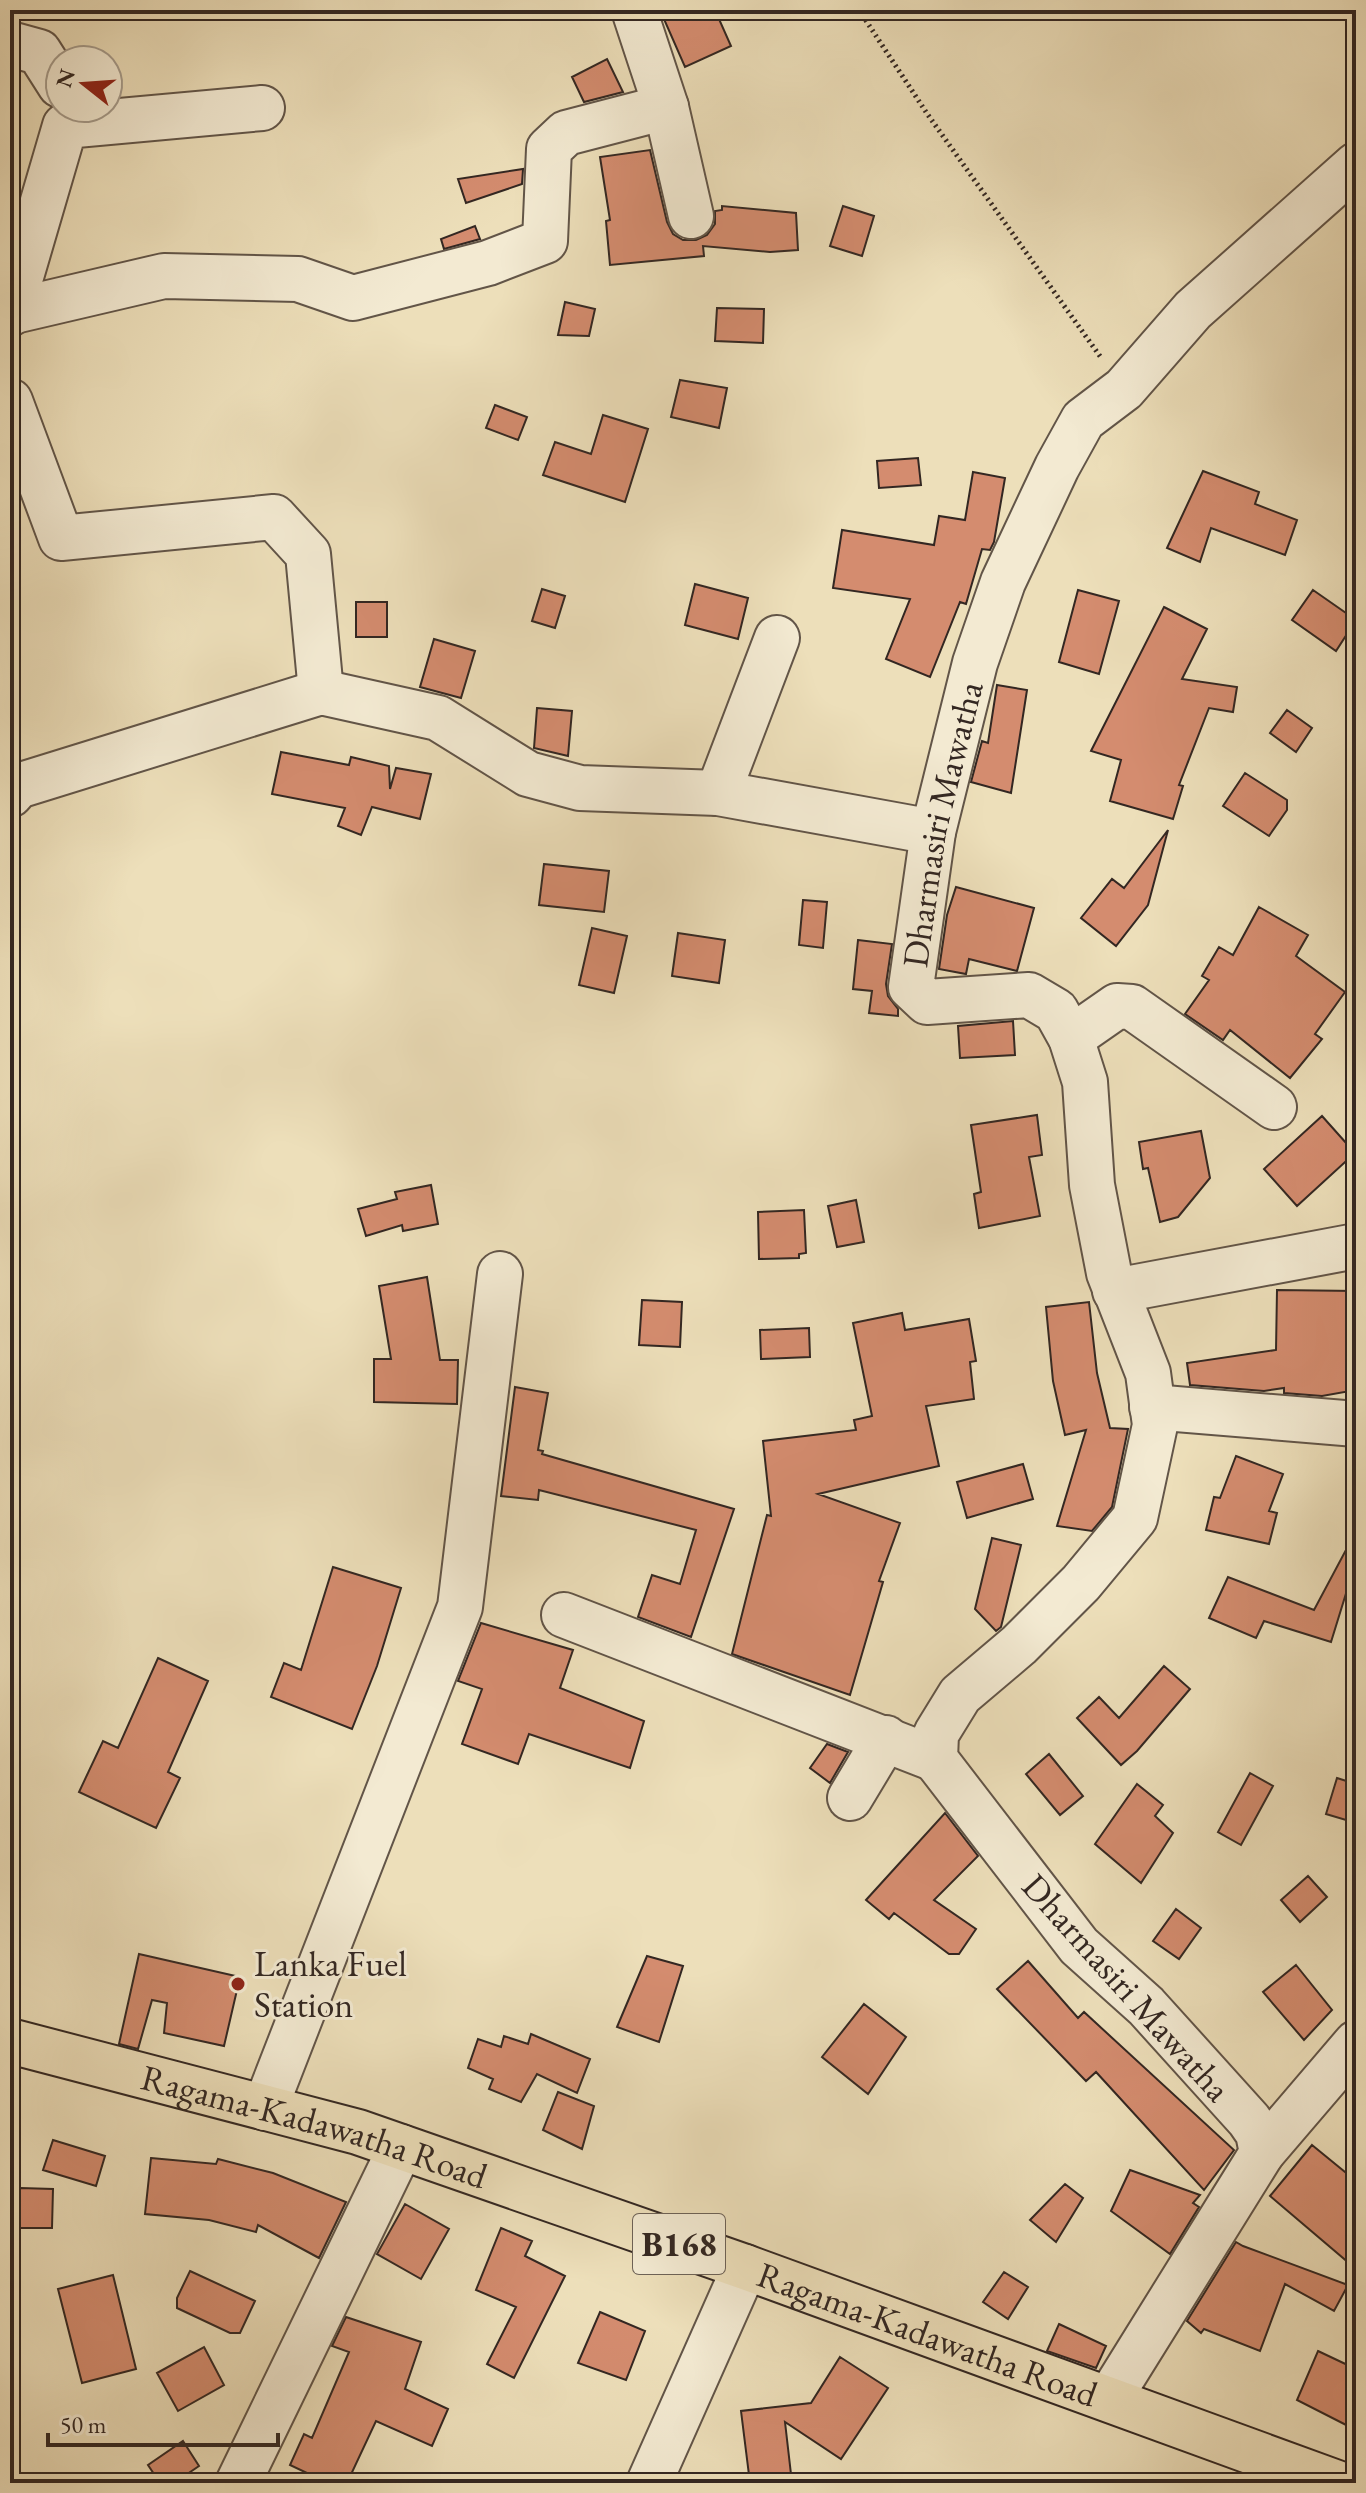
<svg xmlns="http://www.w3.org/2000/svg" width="1366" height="2493" font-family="'EB Garamond',serif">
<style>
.building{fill:#d48c6f;stroke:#332722;stroke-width:2}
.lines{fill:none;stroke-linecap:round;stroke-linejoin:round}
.minor-casing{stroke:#625548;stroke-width:48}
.major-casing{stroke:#332722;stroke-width:48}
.path{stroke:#332722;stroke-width:5;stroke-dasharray:2 4;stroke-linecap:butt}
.minor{stroke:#f3ead2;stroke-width:44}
.major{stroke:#eddfba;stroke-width:44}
.poi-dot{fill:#8f2418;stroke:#f3ead2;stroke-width:3}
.labels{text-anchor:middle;stroke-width:6;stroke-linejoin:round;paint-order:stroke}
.shield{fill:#f3ead2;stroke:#6d6257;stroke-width:2}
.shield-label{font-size:34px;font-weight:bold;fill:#332722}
.street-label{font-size:36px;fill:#332722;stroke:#f3ead2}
.poi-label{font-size:36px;fill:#332722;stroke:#f3ead2;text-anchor:start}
</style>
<rect width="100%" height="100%" fill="#eddfba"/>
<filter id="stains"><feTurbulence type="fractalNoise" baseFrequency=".0025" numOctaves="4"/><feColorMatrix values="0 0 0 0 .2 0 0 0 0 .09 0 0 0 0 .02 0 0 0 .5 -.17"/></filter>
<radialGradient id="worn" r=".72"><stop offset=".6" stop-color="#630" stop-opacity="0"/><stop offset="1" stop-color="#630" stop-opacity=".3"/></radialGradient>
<path class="building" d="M 660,10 L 715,10 L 731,46 L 685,67 Z
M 607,59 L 623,92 L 584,102 L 572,77 Z
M 650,150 L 667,222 L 673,234 L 683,240 L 696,240 L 707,235 L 715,224 L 715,211 L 722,210 L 722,206 L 796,213 L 798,250 L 770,252 L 703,246 L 704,256 L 610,265 L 606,221 L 610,220 L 600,157 Z
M 523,169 L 522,184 L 466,203 L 458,179 Z
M 843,206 L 874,216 L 862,256 L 830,246 Z
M 475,226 L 480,239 L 444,249 L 441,239 Z
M 565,302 L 595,309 L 589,336 L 558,335 Z
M 717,308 L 764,309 L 763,343 L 715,341 Z
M 680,380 L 727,388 L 719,428 L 671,417 Z
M 495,405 L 527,417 L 518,440 L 486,428 Z
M 603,415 L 648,429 L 625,502 L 543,475 L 555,442 L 591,454 Z
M 918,458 L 921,485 L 879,488 L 877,461 Z
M 1203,471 L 1259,492 L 1255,504 L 1297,520 L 1285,555 L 1211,528 L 1200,562 L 1167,548 Z
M 973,472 L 1005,478 L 994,542 L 990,550 L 982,549 L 966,604 L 960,602 L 930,677 L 886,659 L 910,599 L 833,588 L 842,530 L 934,545 L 939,516 L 965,520 Z
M 695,584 L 748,598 L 738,639 L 685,625 Z
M 542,589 L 565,596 L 555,628 L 532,621 Z
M 1078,590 L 1119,601 L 1099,674 L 1059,662 Z
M 1313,590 L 1356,620 L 1336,651 L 1292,620 Z
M 356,602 L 387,602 L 387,637 L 356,637 Z
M 1164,607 L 1207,629 L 1182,679 L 1237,687 L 1233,712 L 1209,708 L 1179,785 L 1183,786 L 1173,819 L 1110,801 L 1121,760 L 1091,751 Z
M 434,639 L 475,651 L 461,698 L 420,687 Z
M 997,685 L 1027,690 L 1011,793 L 971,782 L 982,741 L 988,743 Z
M 537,708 L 572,711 L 568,756 L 534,748 Z
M 1287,710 L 1312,728 L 1296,752 L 1270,733 Z
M 281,752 L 349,765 L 351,757 L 389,766 L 390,789 L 396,768 L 431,774 L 420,819 L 372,807 L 361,835 L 338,826 L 345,808 L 272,794 Z
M 1245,773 L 1287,800 L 1287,810 L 1269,836 L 1223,806 Z
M 1168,830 L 1148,905 L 1116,946 L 1081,918 L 1112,879 L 1124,888 Z
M 544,864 L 609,871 L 604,912 L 539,905 Z
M 956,887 L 1034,908 L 1017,971 L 969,959 L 966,974 L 939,969 L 947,915 Z
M 803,900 L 827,902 L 823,948 L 799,945 Z
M 1259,907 L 1308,935 L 1296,956 L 1345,992 L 1315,1034 L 1322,1039 L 1290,1078 L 1230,1030 L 1223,1040 L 1185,1014 L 1209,980 L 1202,976 L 1219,947 L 1233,955 Z
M 592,928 L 627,936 L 614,993 L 579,985 Z
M 678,933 L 725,940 L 719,983 L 672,976 Z
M 858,940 L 892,944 L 886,984 L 888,996 L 898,1009 L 898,1016 L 869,1013 L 872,991 L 853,989 Z
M 1013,1021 L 1015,1055 L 960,1058 L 958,1026 Z
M 1037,1115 L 1042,1155 L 1029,1157 L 1040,1216 L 979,1228 L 974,1194 L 981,1192 L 971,1125 Z
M 1322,1116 L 1355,1153 L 1297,1206 L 1264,1169 Z
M 1201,1131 L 1210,1178 L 1178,1217 L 1160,1222 L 1148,1168 L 1143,1169 L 1139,1142 Z
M 431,1185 L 438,1224 L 403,1231 L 402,1225 L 366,1236 L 358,1209 L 397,1199 L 395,1192 Z
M 856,1200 L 864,1242 L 837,1247 L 828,1206 Z
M 804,1210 L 806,1253 L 799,1254 L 799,1258 L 759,1259 L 758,1212 Z
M 427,1277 L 440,1360 L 458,1360 L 457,1404 L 374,1402 L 374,1359 L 391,1359 L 379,1286 Z
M 1277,1290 L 1356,1291 L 1356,1390 L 1322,1396 L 1284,1393 L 1284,1388 L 1264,1391 L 1190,1385 L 1187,1363 L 1276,1350 Z
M 642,1300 L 682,1302 L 680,1347 L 639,1345 Z
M 1089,1302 L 1097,1373 L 1110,1428 L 1128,1429 L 1112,1507 L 1092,1531 L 1057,1526 L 1086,1430 L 1065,1435 L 1053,1381 L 1046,1307 Z
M 902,1313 L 905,1330 L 969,1319 L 976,1361 L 970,1362 L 974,1399 L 926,1406 L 939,1466 L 818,1494 L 900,1523 L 879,1581 L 883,1582 L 850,1695 L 732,1654 L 767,1515 L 771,1516 L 763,1441 L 856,1430 L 854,1420 L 872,1416 L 853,1323 Z
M 809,1328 L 810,1357 L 761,1359 L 760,1330 Z
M 515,1387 L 548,1393 L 538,1450 L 543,1451 L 542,1454 L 734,1509 L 691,1637 L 638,1617 L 652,1575 L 680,1584 L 696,1530 L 539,1490 L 538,1500 L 501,1496 Z
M 1236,1456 L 1283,1474 L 1269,1511 L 1277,1513 L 1269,1544 L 1206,1530 L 1214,1497 L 1220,1498 Z
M 1023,1464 L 1033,1499 L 967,1518 L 957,1482 Z
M 992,1538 L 1021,1545 L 1001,1627 L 996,1631 L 975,1609 Z
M 1347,1548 L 1356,1552 L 1356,1561 L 1331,1642 L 1264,1621 L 1256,1638 L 1209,1618 L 1228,1577 L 1314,1610 Z
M 333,1567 L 401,1588 L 377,1666 L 352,1729 L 271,1697 L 284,1663 L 301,1670 Z
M 481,1623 L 573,1650 L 560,1688 L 644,1721 L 630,1768 L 529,1734 L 518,1764 L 462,1744 L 482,1689 L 458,1681 Z
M 158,1658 L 208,1681 L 168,1772 L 180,1778 L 156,1828 L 79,1792 L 103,1741 L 118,1748 Z
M 1164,1666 L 1190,1689 L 1137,1751 L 1121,1765 L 1077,1718 L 1099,1697 L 1119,1718 Z
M 827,1744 L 848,1752 L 830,1783 L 810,1768 Z
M 1049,1754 L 1083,1796 L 1060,1815 L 1026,1774 Z
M 1250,1773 L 1273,1786 L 1241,1845 L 1218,1832 Z
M 1337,1778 L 1356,1784 L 1356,1823 L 1326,1814 Z
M 1137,1784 L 1163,1805 L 1155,1816 L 1173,1833 L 1141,1883 L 1095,1844 Z
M 945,1813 L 978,1856 L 934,1900 L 976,1929 L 959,1954 L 949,1954 L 894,1913 L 889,1919 L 866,1900 Z
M 1308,1876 L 1327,1897 L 1300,1922 L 1281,1900 Z
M 1176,1909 L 1201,1928 L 1179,1959 L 1153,1941 Z
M 139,1954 L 240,1977 L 224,2046 L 164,2033 L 167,2003 L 152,2000 L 138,2049 L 119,2044 Z
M 647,1956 L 683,1966 L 659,2042 L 617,2027 Z
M 1028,1961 L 1078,2018 L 1084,2012 L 1234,2150 L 1204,2190 L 1096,2072 L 1086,2081 L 997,1989 Z
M 1296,1965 L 1332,2010 L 1304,2040 L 1263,1992 Z
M 864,2004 L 906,2037 L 868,2094 L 822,2057 Z
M 531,2034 L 590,2059 L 577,2093 L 537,2074 L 521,2102 L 489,2089 L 493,2079 L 468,2068 L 478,2039 L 501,2047 L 504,2036 L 528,2044 Z
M 558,2092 L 594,2106 L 582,2149 L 543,2130 Z
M 53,2140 L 105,2156 L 96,2186 L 43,2170 Z
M 1312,2145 L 1356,2181 L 1356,2269 L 1270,2196 Z
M 151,2158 L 216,2164 L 218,2159 L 273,2173 L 346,2202 L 319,2258 L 258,2225 L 256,2232 L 209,2220 L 145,2214 Z
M 1130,2170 L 1200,2195 L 1193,2203 L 1199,2207 L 1170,2254 L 1111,2211 Z
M 1065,2184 L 1083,2198 L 1056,2242 L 1030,2220 Z
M 20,2188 L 53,2189 L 52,2228 L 19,2228 Z
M 405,2204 L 449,2229 L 421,2279 L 377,2254 Z
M 501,2228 L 532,2241 L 525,2256 L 565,2276 L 514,2378 L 487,2364 L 516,2307 L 476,2290 Z
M 1236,2242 L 1243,2246 L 1348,2285 L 1334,2311 L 1285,2284 L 1260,2351 L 1204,2329 L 1201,2333 L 1187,2321 Z
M 190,2271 L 255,2301 L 240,2333 L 230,2333 L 177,2308 L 177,2298 Z
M 1004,2272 L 1028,2287 L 1008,2319 L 983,2302 Z
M 113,2275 L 136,2369 L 82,2383 L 58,2289 Z
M 600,2312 L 645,2331 L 626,2380 L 578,2363 Z
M 346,2317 L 421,2342 L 405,2389 L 448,2409 L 432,2446 L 376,2421 L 347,2483 L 328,2483 L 290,2465 L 304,2434 L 312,2438 L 349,2352 L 332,2346 Z
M 1059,2324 L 1106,2346 L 1096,2368 L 1047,2351 Z
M 204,2347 L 224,2385 L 178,2411 L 157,2373 Z
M 1318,2351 L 1356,2369 L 1356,2430 L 1297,2400 Z
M 840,2357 L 888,2388 L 841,2459 L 785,2422 L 792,2483 L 750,2483 L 741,2411 L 811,2403 Z
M 183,2441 L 199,2466 L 174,2483 L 160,2483 L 148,2465 Z"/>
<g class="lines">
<defs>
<g id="minor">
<path d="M 634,10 L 666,107 L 691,216"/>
<path d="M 10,44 L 39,52 L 60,85"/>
<path d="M 10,312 L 164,276 L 298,279 L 353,298 L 488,263 L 545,241 L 549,149 L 566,133 L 666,107"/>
<path d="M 10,314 L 65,126 L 262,108"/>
<path d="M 10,401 L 61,538 L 274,517 L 308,554 L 321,692"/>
<path d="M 718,793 L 777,638"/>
<path d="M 10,795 L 18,786 L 321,692 L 438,718 L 528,774 L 580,788 L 718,793 L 933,832"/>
<path d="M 1071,1038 L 1117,1006 L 1132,1007 L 1274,1107"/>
<path d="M 1115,1291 L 1356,1246"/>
<path d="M 1152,1407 L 1356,1424"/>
<path d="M 564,1615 L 935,1759"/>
<path d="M 850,1798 L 886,1738"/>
<path d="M 265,2108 L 460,1607 L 500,1274"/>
<path d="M 1262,2153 L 1356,2043"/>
<path id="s1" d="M 1109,2399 L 1262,2153 L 1258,2133 L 1249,2120 L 1146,2006 L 1079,1946 L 935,1759 L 936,1734 L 960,1695 L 1019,1645 L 1081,1583 L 1135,1518 L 1155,1425 L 1148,1373 L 1109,1273 L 1092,1185 L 1085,1082 L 1071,1038 L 1056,1011 L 1029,995 L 927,1002 L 911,987 L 933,832 L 975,663 L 1003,582 L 1057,467 L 1083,420 L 1124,389 L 1193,310 L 1356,165"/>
<path d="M 238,2483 L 401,2147"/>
<path d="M 649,2483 L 745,2267"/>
</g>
<g id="major">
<path id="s2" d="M 10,2041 L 358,2132 L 745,2267 L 1337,2483"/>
</g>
</defs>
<use href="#minor" class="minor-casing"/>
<use href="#major" class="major-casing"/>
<path class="path" d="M 859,10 L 928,115 L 1102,359"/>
<use href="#minor" class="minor"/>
<use href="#major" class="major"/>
</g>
<circle class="poi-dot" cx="238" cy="1984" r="8"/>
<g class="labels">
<rect class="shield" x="633" y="2214" width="92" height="60" rx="6"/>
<g class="shield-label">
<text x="679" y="2256">B168</text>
</g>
<g class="street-label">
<text dy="13" stroke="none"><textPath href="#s1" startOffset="1972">Dharmasiri Mawatha</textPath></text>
<text transform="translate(1127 1987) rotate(48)" y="13">Dharmasiri Mawatha</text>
<text dy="13" stroke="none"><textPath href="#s2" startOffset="316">Ragama-Kadawatha Road</textPath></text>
<text dy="13" stroke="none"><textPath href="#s2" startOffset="964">Ragama-Kadawatha Road</textPath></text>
</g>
<g class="poi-label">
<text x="254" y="1976">Lanka Fuel<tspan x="254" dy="41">Station</tspan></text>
</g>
</g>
<rect width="1366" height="2493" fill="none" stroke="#eddfba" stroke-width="40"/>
<rect x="12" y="12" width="1342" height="2469" fill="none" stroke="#332722" stroke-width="4"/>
<rect x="20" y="20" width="1326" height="2453" fill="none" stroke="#332722" stroke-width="2"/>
<g transform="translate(84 84) rotate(287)"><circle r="38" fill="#f3ead2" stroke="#a69c8c" stroke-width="2"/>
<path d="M0-6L14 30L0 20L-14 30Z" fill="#8f2418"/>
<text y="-12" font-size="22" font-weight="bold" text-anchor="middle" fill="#332722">N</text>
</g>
<path d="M48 2433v12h230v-12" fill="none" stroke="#332722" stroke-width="4"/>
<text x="60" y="2433" font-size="24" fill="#332722" stroke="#f3ead2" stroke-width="6" paint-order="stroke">50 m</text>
<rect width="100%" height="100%" filter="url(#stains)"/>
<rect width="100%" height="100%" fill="url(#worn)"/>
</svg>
